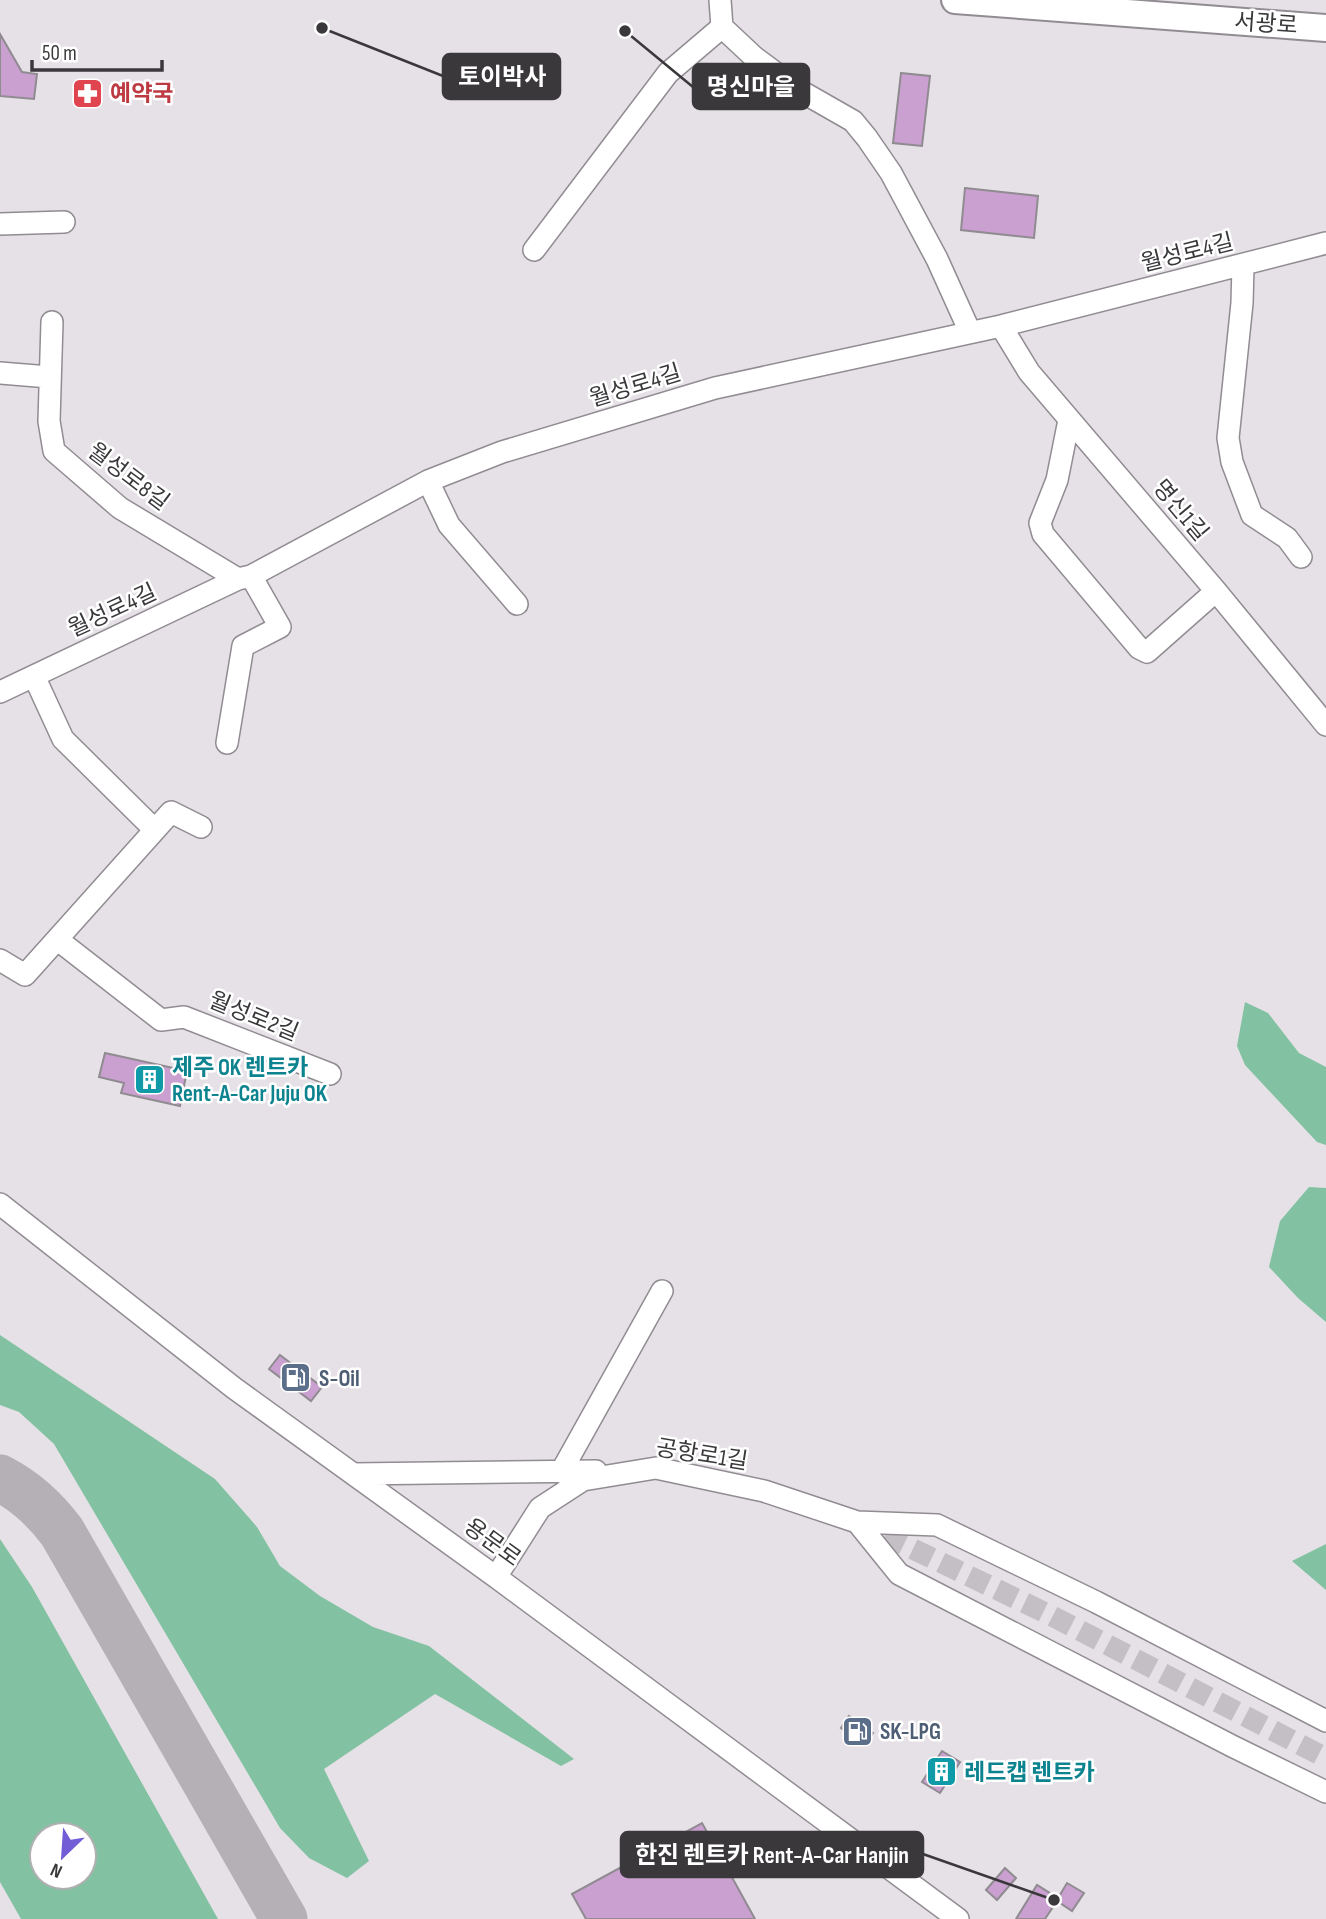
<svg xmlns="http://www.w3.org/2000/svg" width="1326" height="1919" font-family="'Sofia Sans Condensed','Noto Sans KR',sans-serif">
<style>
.green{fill:#82c2a2;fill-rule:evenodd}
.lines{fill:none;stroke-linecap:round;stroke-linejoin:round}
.taxiway{stroke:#b4b0b6;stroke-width:47}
.building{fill:#c9a0cf;stroke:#8f8b90;stroke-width:2}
.minor-tunnel{stroke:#c4bfc5;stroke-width:21;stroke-dasharray:21 10;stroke-linecap:butt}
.minor-casing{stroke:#918c92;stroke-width:24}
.major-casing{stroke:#918c92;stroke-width:30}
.minor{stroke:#fff;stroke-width:21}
.major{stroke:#fff;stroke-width:26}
.labels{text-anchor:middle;stroke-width:5;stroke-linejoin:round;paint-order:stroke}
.street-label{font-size:23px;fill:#3a383b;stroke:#fff}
.health-label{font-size:23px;font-weight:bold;fill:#be3a42;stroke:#fff;text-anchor:start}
.culture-label{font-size:23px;font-weight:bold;fill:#0d838f;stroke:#fff;text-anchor:start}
.service-label{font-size:23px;font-weight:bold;fill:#4e5e75;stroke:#fff;text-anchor:start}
.leader{fill:none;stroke:#3a383b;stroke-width:2.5}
.callout-dot{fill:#3a383b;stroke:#fff;stroke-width:2.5}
.callout{fill:#3a383b;stroke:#3a383b;stroke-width:2.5}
.callout-label{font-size:24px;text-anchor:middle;font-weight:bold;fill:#fff}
</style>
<rect width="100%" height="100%" fill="#e6e1e7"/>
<path class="green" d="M 1245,1002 L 1268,1013 L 1299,1053 L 1326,1067 L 1326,1145 L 1317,1142 L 1245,1065 L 1237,1046 Z
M 1309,1187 L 1326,1188 L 1326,1322 L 1298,1298 L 1269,1267 L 1280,1221 Z
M 0,1335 L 215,1479 L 257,1527 L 280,1566 L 320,1596 L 373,1627 L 429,1646 L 574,1759 L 561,1766 L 435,1694 L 324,1769 L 369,1861 L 347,1878 L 309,1858 L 280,1828 L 54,1444 L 19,1412 L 0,1405 Z
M 0,1539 L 32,1587 L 218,1919 L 21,1919 L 0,1882 ZM 42,1835 L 84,1835 L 84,1877 L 42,1877 Z
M 1326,1544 L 1326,1590 L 1292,1561 Z"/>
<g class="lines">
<path class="taxiway" d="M 0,1478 C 25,1491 45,1509 62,1532 L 284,1919"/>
</g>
<path class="building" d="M 0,34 L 22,72 L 37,74 L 34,99 L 0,96 Z
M 901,73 L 930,76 L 922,146 L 893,143 Z
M 965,188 L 1038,196 L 1034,238 L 961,230 Z
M 105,1053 L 187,1071 L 180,1106 L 121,1093 L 124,1083 L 99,1077 Z
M 280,1355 L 322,1387 L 311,1401 L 269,1369 Z
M 849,1716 L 873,1733 L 864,1745 L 841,1728 Z
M 942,1751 L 960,1762 L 940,1793 L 922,1782 Z
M 702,1823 L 755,1919 L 586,1919 L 572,1894 Z
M 1005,1868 L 1016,1878 L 997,1900 L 986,1890 Z
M 1067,1883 L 1084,1893 L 1072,1911 L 1057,1901 L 1045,1919 L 1016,1919 L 1037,1885 L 1058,1898 Z"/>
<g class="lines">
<path class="minor-tunnel" d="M 857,1522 L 1052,1616 L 1326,1758"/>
<defs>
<path id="minor" d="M 722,27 L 754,57 L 797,89 L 853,121 L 867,138 L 891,173 L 937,259 L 970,332
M 0,224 L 64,222
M 534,250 L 668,73 L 722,27 L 720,0
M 1243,266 L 1242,303 L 1228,438 L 1232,462 L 1252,515 L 1287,538 L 1301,557
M 52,322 L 49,421 L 54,451 L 120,508 L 238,579
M 1001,326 L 1029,372 L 1216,591 L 1326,725
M 0,373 L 49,377
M 1069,420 L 1057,480 L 1040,523 L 1043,534 L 1139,648 L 1147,652 L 1216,591
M 428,481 L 449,525 L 517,604
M 34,676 L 63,739 L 154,829
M 0,692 L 238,579 L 251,576 L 428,481 L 502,452 L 715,388 L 1001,326 L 1326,243
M 227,743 L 243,646 L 280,627 L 251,576
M 58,940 L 161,1020 L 184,1017 L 330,1074
M 0,960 L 25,975 L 171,812 L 201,827
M 0,1204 L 234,1388 L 496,1577 L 958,1919
M 561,1472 L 662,1291
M 354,1474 L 596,1471
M 857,1522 L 899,1574 L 1232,1746 L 1326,1792
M 496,1577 L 540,1508 L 583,1480 L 656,1468 L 764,1491 L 857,1522 L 937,1525 L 1096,1602 L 1326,1721"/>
<path id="major" d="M 955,0 L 1326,28"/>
</defs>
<use href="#minor" class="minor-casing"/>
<use href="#major" class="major-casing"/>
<use href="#minor" class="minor"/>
<use href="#major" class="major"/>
</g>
<defs>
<symbol id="pharmacy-square" viewBox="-11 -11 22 22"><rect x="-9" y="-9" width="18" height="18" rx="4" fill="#e0444e" stroke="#fff"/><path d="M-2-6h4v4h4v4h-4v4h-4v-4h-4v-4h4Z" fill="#fff"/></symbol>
<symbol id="building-square" viewBox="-11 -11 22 22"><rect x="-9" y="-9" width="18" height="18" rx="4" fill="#0f9aa8" stroke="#fff"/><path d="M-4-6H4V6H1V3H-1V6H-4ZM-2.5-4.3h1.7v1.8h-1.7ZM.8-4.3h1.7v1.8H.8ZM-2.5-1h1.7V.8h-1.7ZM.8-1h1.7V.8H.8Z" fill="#fff"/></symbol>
<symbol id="fuel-square" viewBox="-11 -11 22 22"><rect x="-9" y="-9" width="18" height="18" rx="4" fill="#5c6f8a" stroke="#fff"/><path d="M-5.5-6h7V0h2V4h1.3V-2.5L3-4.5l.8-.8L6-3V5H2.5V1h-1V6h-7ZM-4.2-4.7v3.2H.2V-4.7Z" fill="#fff"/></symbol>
</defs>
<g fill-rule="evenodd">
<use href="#pharmacy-square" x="70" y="76" width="35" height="35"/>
<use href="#building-square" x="132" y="1062" width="35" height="35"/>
<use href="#fuel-square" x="278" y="1360" width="35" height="35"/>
<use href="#fuel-square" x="840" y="1714" width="35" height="35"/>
<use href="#building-square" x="924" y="1754" width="35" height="35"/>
</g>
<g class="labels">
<g class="street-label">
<text transform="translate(1266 23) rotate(4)" y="8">서광로</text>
<text transform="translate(1187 252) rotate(-14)" y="8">월성로4길</text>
<text transform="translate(635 385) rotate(-17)" y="8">월성로4길</text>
<text transform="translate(129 476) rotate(37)" y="8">월성로8길</text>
<text transform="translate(1181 510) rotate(50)" y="8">명신1길</text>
<text transform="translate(112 610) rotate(-25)" y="8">월성로4길</text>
<text transform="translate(254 1016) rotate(22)" y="8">월성로2길</text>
<text transform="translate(702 1454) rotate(9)" y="8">공항로1길</text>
<text transform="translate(493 1542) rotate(36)" y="8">용문로</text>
</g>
<g class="health-label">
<text x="110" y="101">예약국</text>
</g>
<g class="culture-label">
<text x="172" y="1075">제주 OK 렌트카<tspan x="172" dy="26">Rent-A-Car Juju OK</tspan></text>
<text x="964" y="1780">레드캡 렌트카</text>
</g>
<g class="service-label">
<text x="319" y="1386">S-Oil</text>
<text x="880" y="1739">SK-LPG</text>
</g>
</g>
<path class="leader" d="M322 28L443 76M625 31L693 87M1054 1900L923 1854"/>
<g class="callout-dot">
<circle cx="322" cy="28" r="7"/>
<circle cx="625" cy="31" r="7"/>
<circle cx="1054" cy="1900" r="7"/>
</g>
<g class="callout">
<rect x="443" y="54" width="117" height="45" rx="7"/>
<rect x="693" y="64" width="116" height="45" rx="7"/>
<rect x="621" y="1832" width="302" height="45" rx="7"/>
</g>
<g class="callout-label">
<text x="502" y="85">토이박사</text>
<text x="751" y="95">명신마을</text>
<text x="772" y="1863">한진 렌트카 Rent-A-Car Hanjin</text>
</g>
<g transform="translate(63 1856) rotate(205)"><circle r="33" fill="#ffffff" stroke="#b0afb1" stroke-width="2"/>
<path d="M0-5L12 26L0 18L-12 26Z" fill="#735dd7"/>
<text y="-10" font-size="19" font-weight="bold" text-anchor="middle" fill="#3a383b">N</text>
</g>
<path d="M32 60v10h130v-10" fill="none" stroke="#3a383b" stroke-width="3.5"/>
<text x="42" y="60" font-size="21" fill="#3a383b" stroke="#ffffff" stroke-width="5" paint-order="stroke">50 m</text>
</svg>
